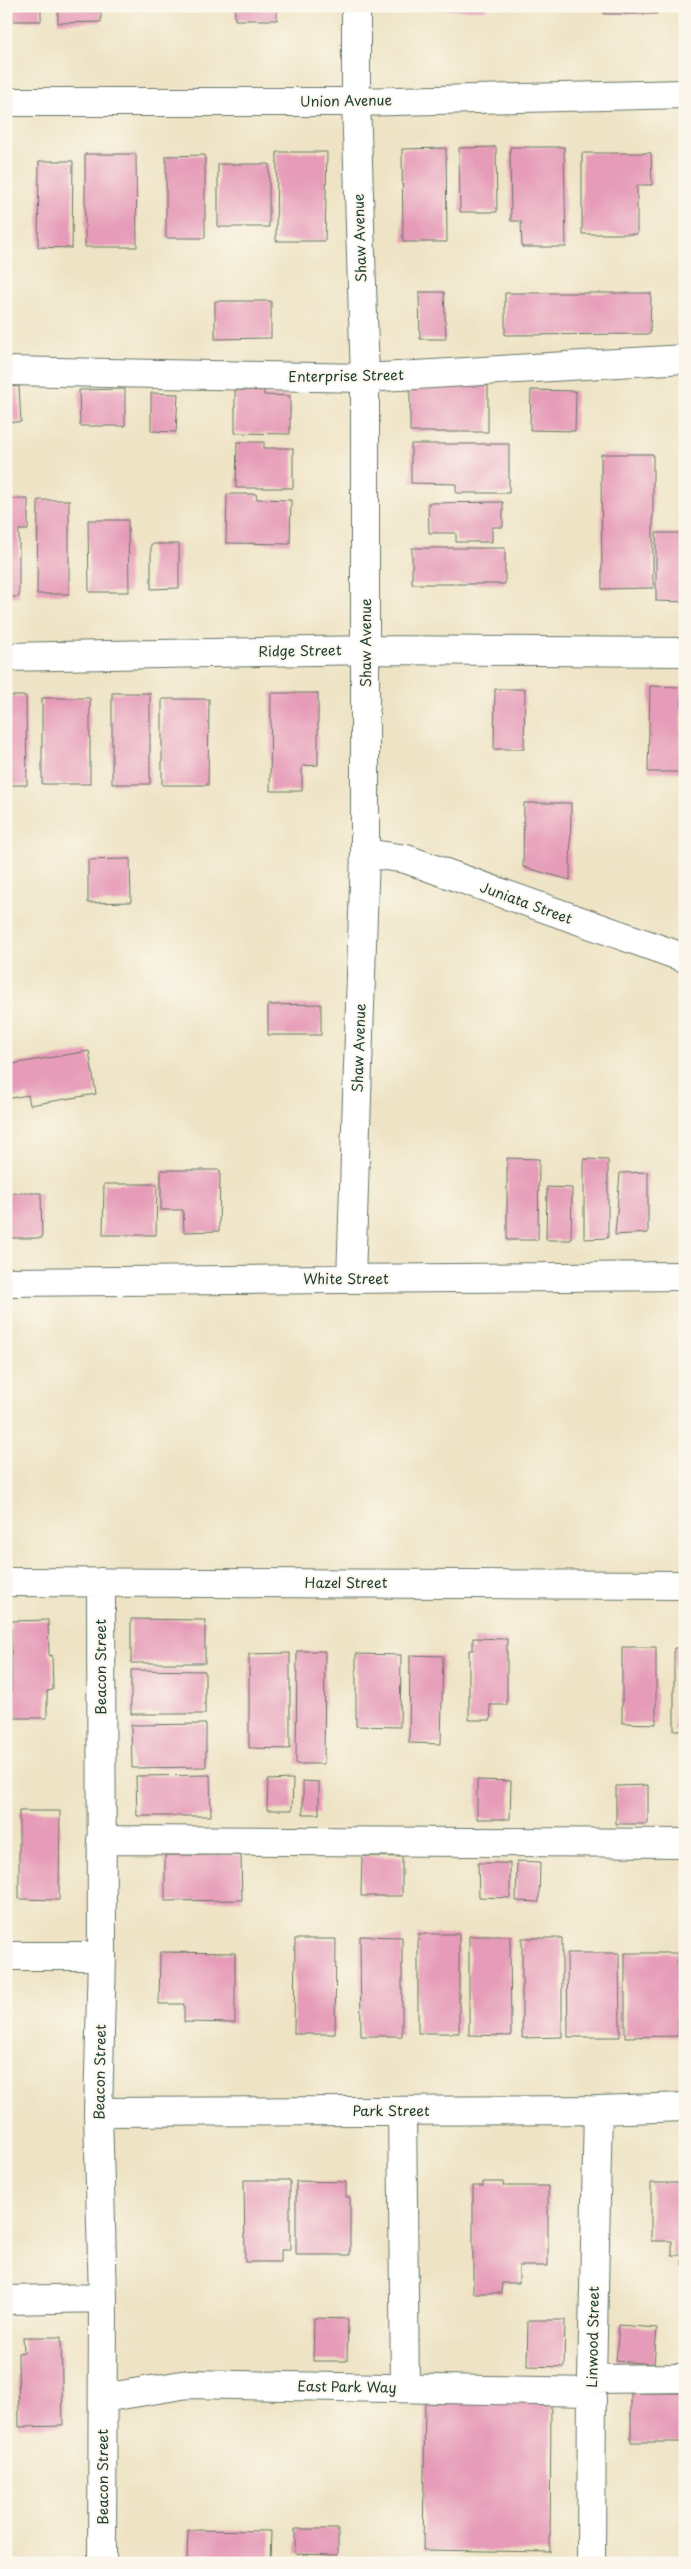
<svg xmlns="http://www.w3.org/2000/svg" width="691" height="2569" font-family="'Playpen Sans',sans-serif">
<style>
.building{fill:#e69bb8}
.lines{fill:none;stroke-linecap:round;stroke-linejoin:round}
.minor-casing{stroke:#677766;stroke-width:30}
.minor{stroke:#fff;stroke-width:28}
.labels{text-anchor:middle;stroke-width:4;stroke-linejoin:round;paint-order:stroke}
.street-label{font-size:14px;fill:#1f3d34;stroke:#fbf7ec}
</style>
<rect width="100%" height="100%" fill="#fbf7ec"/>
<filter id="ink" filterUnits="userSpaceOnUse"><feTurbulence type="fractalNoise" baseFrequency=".02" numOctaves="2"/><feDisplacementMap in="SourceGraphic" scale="10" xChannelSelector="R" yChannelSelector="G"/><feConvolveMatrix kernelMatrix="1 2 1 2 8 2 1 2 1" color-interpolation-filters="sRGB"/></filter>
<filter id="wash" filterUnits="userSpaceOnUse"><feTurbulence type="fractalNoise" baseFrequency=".0096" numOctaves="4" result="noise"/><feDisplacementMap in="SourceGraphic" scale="20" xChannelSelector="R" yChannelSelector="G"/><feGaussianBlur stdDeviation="1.12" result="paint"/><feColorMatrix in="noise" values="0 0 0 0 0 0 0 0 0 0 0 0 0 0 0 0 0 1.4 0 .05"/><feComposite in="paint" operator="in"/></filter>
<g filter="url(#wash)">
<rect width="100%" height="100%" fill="#eee3c4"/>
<g id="blocks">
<path class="building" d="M 6,6 L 41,6 L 41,21 L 6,21 Z
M 58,6 L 101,6 L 101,22 L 58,23 Z
M 235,6 L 277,6 L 277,20 L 235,20 Z
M 435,6 L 486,6 L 486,10 L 435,10 Z
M 507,6 L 548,6 L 548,8 L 507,8 Z
M 558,6 L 599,6 L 599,9 L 558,8 Z
M 604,6 L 657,6 L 657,14 L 604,14 Z
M 496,147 L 497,212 L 460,212 L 459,148 Z
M 510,147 L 564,147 L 566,247 L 522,247 L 521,221 L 511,221 Z
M 446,148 L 447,242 L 403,242 L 402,149 Z
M 277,152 L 327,152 L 325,241 L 276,241 Z
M 582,153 L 651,153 L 652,185 L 637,185 L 637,234 L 582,234 Z
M 85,154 L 136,154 L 137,247 L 85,247 Z
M 205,155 L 205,238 L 166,238 L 166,156 Z
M 39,161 L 73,161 L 72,248 L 38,247 Z
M 218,164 L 269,164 L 269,227 L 218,227 Z
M 419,292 L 444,292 L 446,339 L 420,339 Z
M 505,293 L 651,293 L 650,334 L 505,335 Z
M 215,301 L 271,301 L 271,338 L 215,339 Z
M 410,385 L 488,385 L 488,432 L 410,432 Z
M 19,386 L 21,422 L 6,422 L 6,387 Z
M 125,389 L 125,426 L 80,426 L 79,390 Z
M 235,390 L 264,390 L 264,395 L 290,396 L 290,434 L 235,433 Z
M 531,390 L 576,391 L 575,431 L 530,430 Z
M 151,393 L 178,394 L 176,432 L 151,431 Z
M 237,442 L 264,442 L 264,448 L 293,448 L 293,488 L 236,488 Z
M 411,444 L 509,444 L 509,493 L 456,493 L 456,484 L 411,483 Z
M 601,454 L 653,454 L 653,588 L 602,589 Z
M 227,494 L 256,494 L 257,499 L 291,500 L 290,544 L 226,543 Z
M 6,499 L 28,499 L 28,530 L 19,530 L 19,597 L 6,597 Z
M 38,500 L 69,500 L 69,594 L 37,594 Z
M 503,502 L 503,527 L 492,527 L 492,542 L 456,542 L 456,533 L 429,533 L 428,503 Z
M 88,520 L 128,520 L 129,592 L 89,592 Z
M 656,533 L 683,533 L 685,602 L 656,601 Z
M 151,544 L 179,544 L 179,588 L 151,589 Z
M 412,548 L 505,548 L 505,584 L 412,584 Z
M 650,686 L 682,687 L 681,772 L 648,772 Z
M 495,689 L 525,689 L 524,749 L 494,749 Z
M 112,693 L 150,693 L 150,784 L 112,784 Z
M 271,693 L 318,693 L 318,765 L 302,766 L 302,791 L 270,791 Z
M 6,696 L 26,696 L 27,785 L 6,785 Z
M 42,698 L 90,698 L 90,784 L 42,784 Z
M 162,699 L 209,699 L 208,785 L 162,785 Z
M 524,803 L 571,803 L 570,880 L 523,867 Z
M 130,859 L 131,902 L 88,903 L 88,860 Z
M 321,1004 L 321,1035 L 268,1035 L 268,1005 Z
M 89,1051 L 96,1094 L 30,1105 L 28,1095 L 6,1099 L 6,1065 Z
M 507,1158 L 539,1159 L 538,1240 L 507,1240 Z
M 584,1159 L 608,1160 L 608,1238 L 584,1239 Z
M 161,1170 L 220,1170 L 219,1231 L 184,1232 L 183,1210 L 161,1210 Z
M 648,1172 L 648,1233 L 615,1235 L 620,1173 Z
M 104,1184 L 157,1184 L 156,1235 L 103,1235 Z
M 547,1187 L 572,1188 L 571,1240 L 546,1240 Z
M 6,1193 L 41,1193 L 42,1238 L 6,1238 Z
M 131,1619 L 205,1620 L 205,1663 L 131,1663 Z
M 48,1620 L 49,1656 L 52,1655 L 53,1690 L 47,1691 L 47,1718 L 11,1718 L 11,1621 Z
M 473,1638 L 507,1639 L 507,1705 L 490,1705 L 491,1720 L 469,1720 L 469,1650 L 473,1650 Z
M 622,1647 L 656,1647 L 656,1724 L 622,1723 Z
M 674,1648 L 685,1648 L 685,1730 L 674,1730 Z
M 297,1651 L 325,1651 L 324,1764 L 296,1764 Z
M 290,1653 L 290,1749 L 249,1748 L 249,1654 Z
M 356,1654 L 401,1655 L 400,1727 L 356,1726 Z
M 410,1655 L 443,1656 L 441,1744 L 409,1743 Z
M 131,1670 L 205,1671 L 205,1714 L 131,1714 Z
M 206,1724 L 206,1767 L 132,1768 L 131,1725 Z
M 210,1775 L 211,1816 L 137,1816 L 136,1776 Z
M 293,1779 L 292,1810 L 267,1810 L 268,1780 Z
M 477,1780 L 511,1781 L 510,1819 L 477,1819 Z
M 303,1781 L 319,1782 L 319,1814 L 303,1814 Z
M 648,1785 L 648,1824 L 616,1824 L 616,1786 Z
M 19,1811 L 60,1811 L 59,1900 L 19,1899 Z
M 165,1855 L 241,1855 L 242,1900 L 165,1901 Z
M 362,1856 L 402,1857 L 402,1896 L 361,1896 Z
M 517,1861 L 540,1862 L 539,1902 L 516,1901 Z
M 478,1863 L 510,1863 L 510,1898 L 479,1897 Z
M 418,1934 L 459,1934 L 459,2033 L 418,2033 Z
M 360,1936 L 402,1937 L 402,2036 L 361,2036 Z
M 469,1936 L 510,1936 L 511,2036 L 469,2035 Z
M 522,1938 L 562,1938 L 562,2037 L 522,2038 Z
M 295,1939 L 336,1939 L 335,2034 L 294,2034 Z
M 160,1952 L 235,1953 L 235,2023 L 184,2022 L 184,2004 L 159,2004 Z
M 567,1953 L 619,1953 L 620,2037 L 568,2037 Z
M 625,1953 L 677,1953 L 678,2036 L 625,2037 Z
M 244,2180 L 290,2180 L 290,2250 L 281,2250 L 281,2262 L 245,2262 Z
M 296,2181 L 346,2182 L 346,2197 L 350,2197 L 350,2255 L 296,2255 Z
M 483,2182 L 504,2182 L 503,2186 L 548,2186 L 548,2266 L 519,2266 L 519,2283 L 502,2283 L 501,2293 L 473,2293 L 473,2186 L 483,2186 Z
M 651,2183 L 685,2183 L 685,2265 L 682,2265 L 682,2255 L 672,2255 L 672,2241 L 651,2241 Z
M 314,2318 L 348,2319 L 347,2361 L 313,2361 Z
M 528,2320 L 565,2320 L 564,2367 L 527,2366 Z
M 619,2325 L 657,2328 L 654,2364 L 616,2361 Z
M 23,2337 L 61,2337 L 63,2426 L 19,2427 L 18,2353 L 24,2352 Z
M 631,2393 L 685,2393 L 685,2442 L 631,2442 Z
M 425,2400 L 551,2401 L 550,2552 L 423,2550 Z
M 295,2529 L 338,2529 L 338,2555 L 295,2554 Z
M 188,2530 L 271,2531 L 270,2563 L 187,2563 Z"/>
</g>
</g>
<g filter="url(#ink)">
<use href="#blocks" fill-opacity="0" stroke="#677766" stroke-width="1"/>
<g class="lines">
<defs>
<path id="minor" d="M 6,102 L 356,102 L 685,94
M 6,371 L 365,378 L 685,359
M 6,657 L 366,650 L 685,652
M 365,853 L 406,859 L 685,958
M 351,1279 L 365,853 L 365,378 L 356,102 L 356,6
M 6,1282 L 685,1276
M 6,1582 L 685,1585
M 101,1582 L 102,1956 L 98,2112 L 103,2298 L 102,2563
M 101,1840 L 685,1843
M 6,1956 L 102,1956
M 402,2111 L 405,2388
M 98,2112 L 598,2110 L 685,2107
M 6,2300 L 103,2298
M 592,2379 L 685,2378
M 103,2398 L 188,2384 L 592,2392
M 591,2563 L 592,2379 L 598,2110"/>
</defs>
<use href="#minor" class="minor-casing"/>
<use href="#minor" class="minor"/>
</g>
</g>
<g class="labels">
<g class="street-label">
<text transform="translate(346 101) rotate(-1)" y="5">Union Avenue</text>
<text transform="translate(360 238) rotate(-92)" y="5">Shaw Avenue</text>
<text transform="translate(346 376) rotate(-1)" y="5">Enterprise Street</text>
<text transform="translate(366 643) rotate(-90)" y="5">Shaw Avenue</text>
<text transform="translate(300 651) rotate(-1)" y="5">Ridge Street</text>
<text transform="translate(526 903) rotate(20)" y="5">Juniata Street</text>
<text transform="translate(359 1048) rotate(-88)" y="5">Shaw Avenue</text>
<text x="346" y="1284">White Street</text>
<text x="346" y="1588">Hazel Street</text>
<text transform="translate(101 1667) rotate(-90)" y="5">Beacon Street</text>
<text transform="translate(100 2072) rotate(-89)" y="5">Beacon Street</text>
<text x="391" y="2116">Park Street</text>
<text transform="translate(593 2337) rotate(-89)" y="5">Linwood Street</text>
<text transform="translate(347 2387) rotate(1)" y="5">East Park Way</text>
<text transform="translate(103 2477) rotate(-90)" y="5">Beacon Street</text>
</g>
</g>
<rect width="691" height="2569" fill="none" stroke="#fbf7ec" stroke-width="25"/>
</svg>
